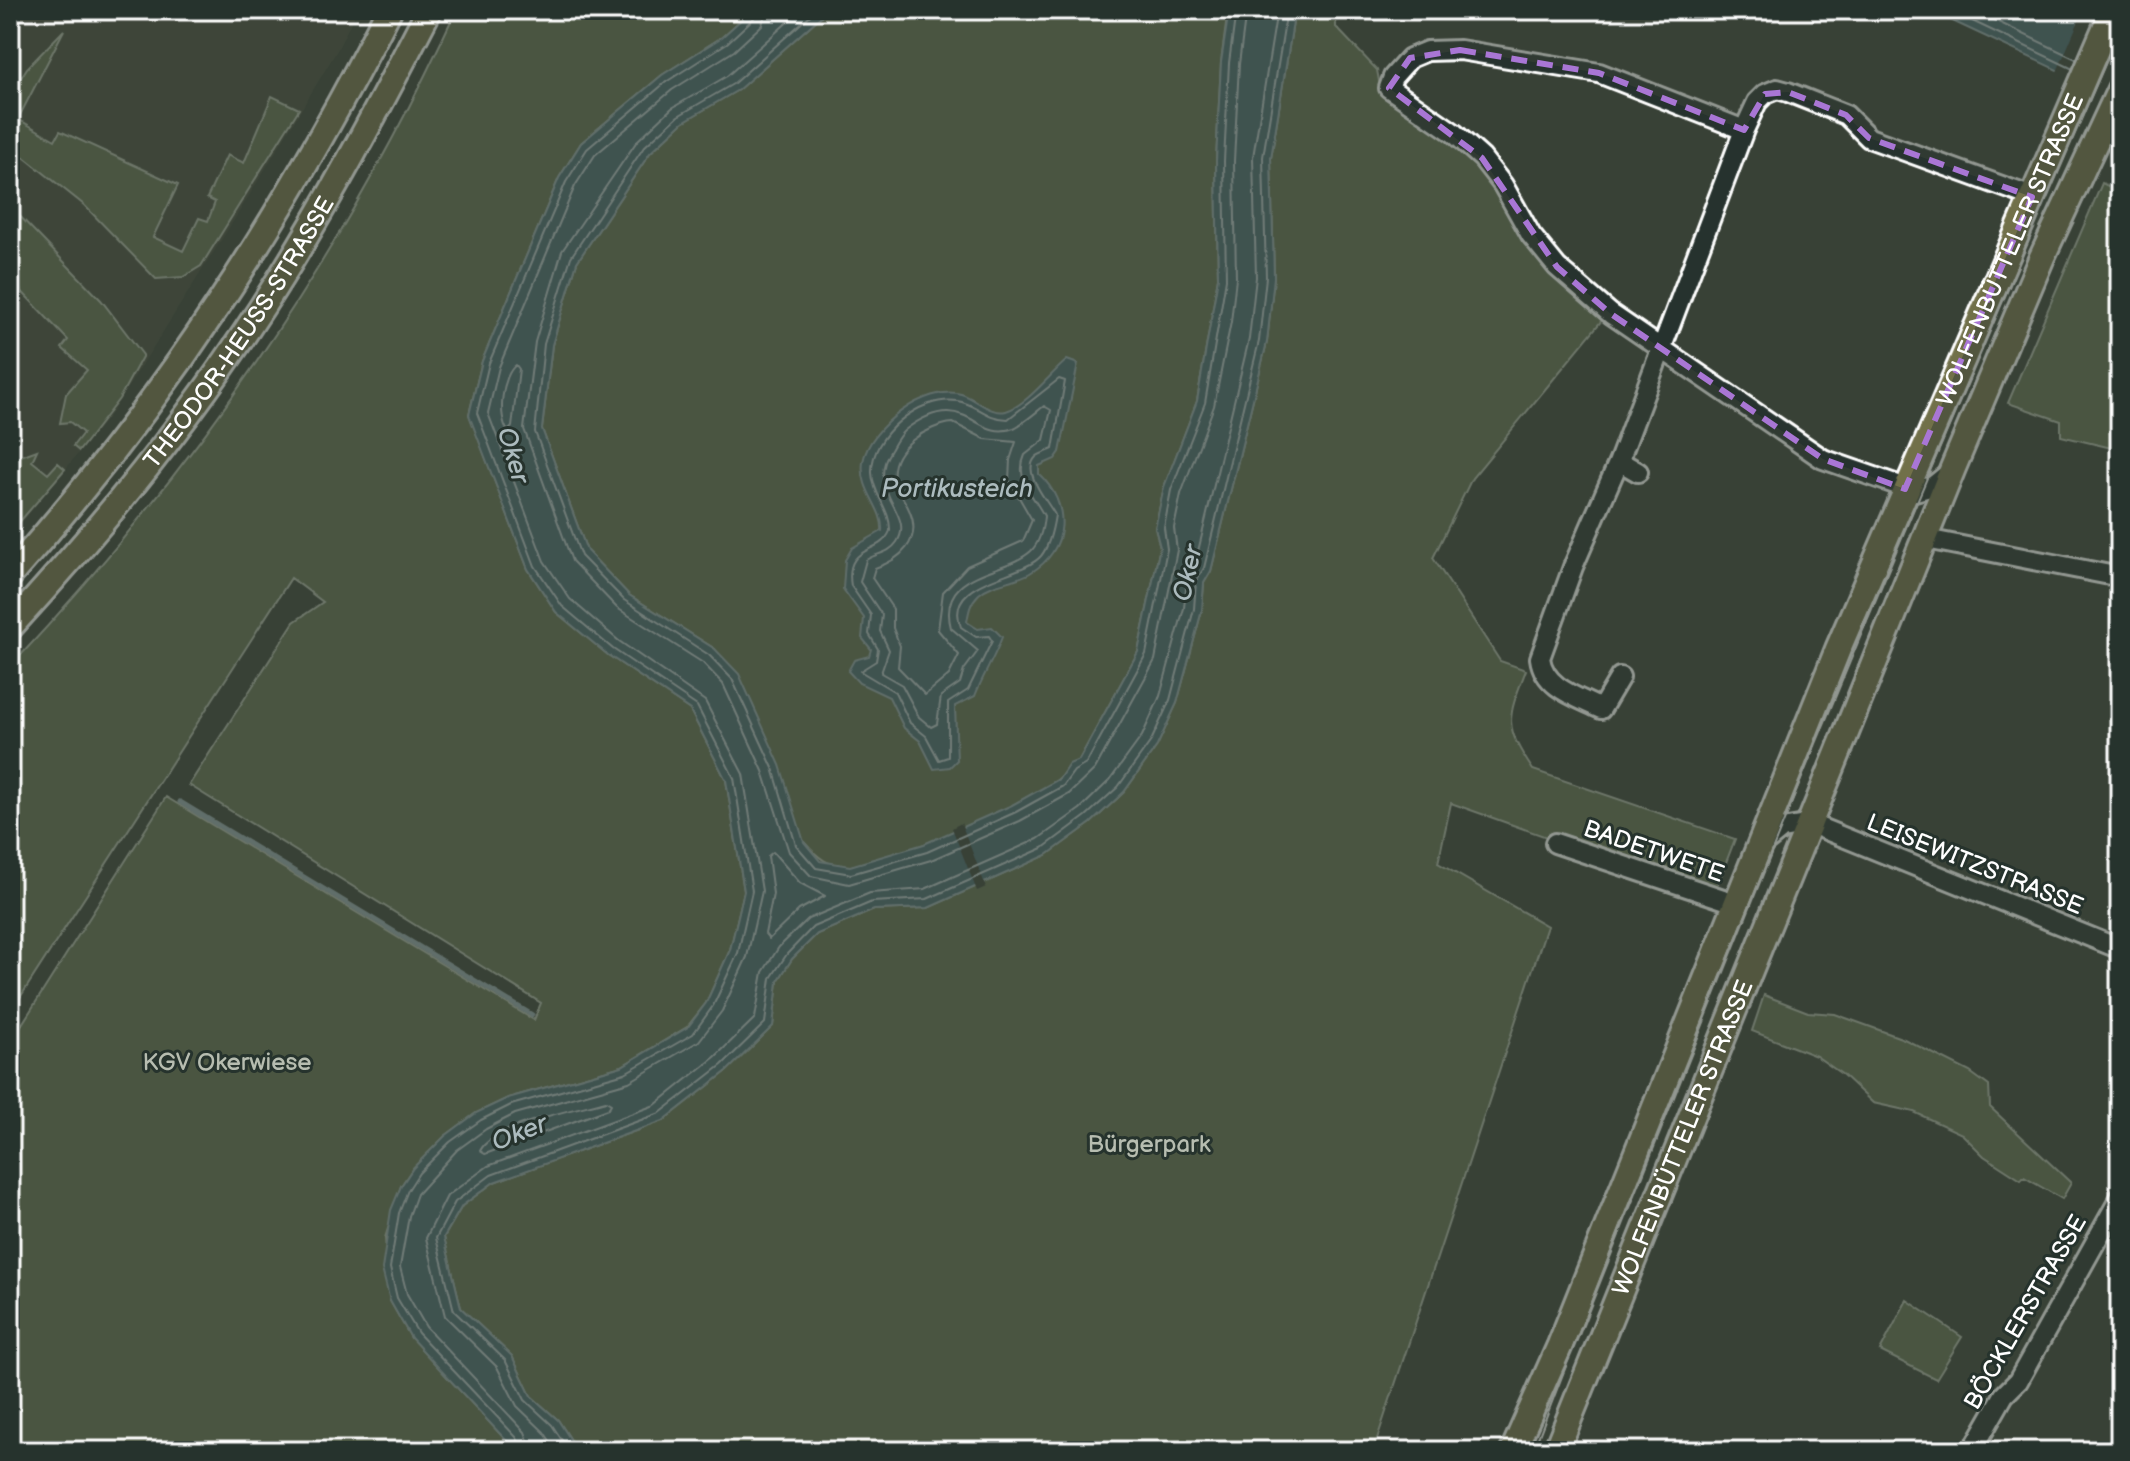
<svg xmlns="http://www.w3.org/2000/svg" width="2130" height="1461" font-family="'Balsamiq Sans',sans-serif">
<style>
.built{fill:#454b3d}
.green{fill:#5e6d4f;stroke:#aeb6a7;stroke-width:2}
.water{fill:#47676e;stroke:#91a4a8;stroke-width:2}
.pier{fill:#384136}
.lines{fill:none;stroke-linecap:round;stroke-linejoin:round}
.shore{stroke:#b5c2c5;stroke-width:2}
.stream{stroke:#91a4a8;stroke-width:5}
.minor-casing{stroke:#fff;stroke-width:24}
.major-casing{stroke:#fff;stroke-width:30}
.minor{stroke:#26332d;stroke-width:18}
.major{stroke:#71704a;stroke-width:24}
.tram{stroke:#fff;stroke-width:2}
.marked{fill:none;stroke:#a976d5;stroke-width:6;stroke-dasharray:16 10;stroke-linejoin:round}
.labels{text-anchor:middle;stroke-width:6;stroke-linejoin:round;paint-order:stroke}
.street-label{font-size:24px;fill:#fff;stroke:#26332d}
.park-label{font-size:24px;fill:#b7bdb0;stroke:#26332d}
.water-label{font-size:26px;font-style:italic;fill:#acbbbe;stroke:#26332d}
</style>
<rect width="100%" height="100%" fill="#384136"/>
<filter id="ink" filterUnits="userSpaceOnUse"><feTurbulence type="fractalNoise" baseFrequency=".0125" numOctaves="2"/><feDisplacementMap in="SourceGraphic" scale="16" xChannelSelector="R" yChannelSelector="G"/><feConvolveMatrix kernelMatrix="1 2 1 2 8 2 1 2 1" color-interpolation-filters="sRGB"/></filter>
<g filter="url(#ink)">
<path class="built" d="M 10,10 L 357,10 L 336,52 L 241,209 L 112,412 L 10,537 Z"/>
<path class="green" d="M 456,10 L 752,10 L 722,37 L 662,75 L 581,143 L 559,178 L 482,361 L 469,414 L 528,569 L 556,612 L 608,655 L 690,710 L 726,780 L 744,891 L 730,950 L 706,1003 L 687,1027 L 622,1066 L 508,1098 L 476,1113 L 445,1136 L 413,1168 L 401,1186 L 385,1238 L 390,1301 L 411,1338 L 516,1451 L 10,1451 L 10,1043 L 166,797 L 534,1020 L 541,1003 L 189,785 L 294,622 L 323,602 L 291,578 L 10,1013 L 10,873 L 20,859 L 10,852 L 10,667 C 195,469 343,257 456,10 Z
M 828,10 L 1228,10 L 1221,62 L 1216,161 L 1218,278 L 1197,401 L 1164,487 L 1155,528 L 1160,547 L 1138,652 L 1079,760 C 1067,765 1066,773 1057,780 C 1024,806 891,862 851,866 C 829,868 817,857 804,842 L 715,649 L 629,595 L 587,551 L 542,429 L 552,345 L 577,262 L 650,153 L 683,122 L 738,90 Z
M 1295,10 L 1336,10 L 1336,27 L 1377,70 L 1381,92 C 1413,114 1448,135 1474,163 C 1495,187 1506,216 1524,241 C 1546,272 1574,295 1603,319 L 1472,478 L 1433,558 L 1500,661 L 1526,670 C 1507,719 1503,725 1533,770 L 1735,839 L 1713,896 L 1451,803 L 1438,863 L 1547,926 L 1373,1451 L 578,1451 L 558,1420 L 531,1396 L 512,1356 L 461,1308 L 444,1237 L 462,1206 L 494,1182 L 663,1121 L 727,1071 L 773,1026 L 778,981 L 792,959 L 817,934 L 874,910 L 928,908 L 1047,855 L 1091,823 L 1124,792 L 1157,746 L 1177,703 L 1202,610 L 1204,583 L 1211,571 L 1267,342 L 1274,277 L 1271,158 Z
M 64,30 L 18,119 L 55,140 L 60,131 L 178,185 L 153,237 L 183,251 L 199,218 L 208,221 L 215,202 L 207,198 L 227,155 L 244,163 L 272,96 L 299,109 L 201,266 L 183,277 L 156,279 L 84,205 L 10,146 L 10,95 L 27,68 Z
M 2102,183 L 2120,192 L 2120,450 L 2061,436 L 2061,421 L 2008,403 Z
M 10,206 L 101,300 L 143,355 L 119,399 L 79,451 L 73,446 L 83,433 L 70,422 L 60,423 L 66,394 L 87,370 L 62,348 L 68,340 L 10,279 Z
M 37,450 L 32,461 L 48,474 L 58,463 L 65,469 L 10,533 L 10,460 Z
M 1764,995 L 1808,1012 L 1835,1014 L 1904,1039 L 1970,1072 L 1989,1086 L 1990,1107 L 2071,1183 L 2062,1199 L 2024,1177 L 2021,1180 L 1984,1156 L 1962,1134 L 1914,1112 L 1873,1103 L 1843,1075 L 1816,1056 L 1752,1031 Z
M 1907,1300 L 1962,1337 L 1936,1379 L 1880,1351 Z"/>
<path class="water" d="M 752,10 L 828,10 L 738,90 L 683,122 L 650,153 L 577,262 L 552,345 L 542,429 L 587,551 L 629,595 L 715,649 L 739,674 L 780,765 L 804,842 L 820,861 L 850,866 L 924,844 L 1012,805 L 1059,779 L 1069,764 L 1079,760 L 1138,652 L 1160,547 L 1155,528 L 1164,487 L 1197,401 L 1218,278 L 1216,161 L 1221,62 L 1229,10 L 1295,10 L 1271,158 L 1274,277 L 1267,342 L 1211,571 L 1204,583 L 1202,610 L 1177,703 L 1157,746 L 1124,792 L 1091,823 L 1047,855 L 928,908 L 874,910 L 817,934 L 792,959 L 778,981 L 773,1026 L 727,1071 L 663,1121 L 494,1182 L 462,1206 L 444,1237 L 461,1308 L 512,1356 L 531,1396 L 558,1420 L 578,1451 L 516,1451 L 411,1338 L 390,1301 L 382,1269 L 391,1210 L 401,1186 L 413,1168 L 445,1136 L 476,1113 L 508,1098 L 622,1066 L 688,1027 L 706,1003 L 730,950 L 744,891 L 726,780 L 690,710 L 608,655 L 556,612 L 528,569 L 469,415 L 482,361 L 559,178 L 581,143 L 662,75 L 722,37 Z
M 1929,10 L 2055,10 L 2079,20 L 2070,76 Z
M 1067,360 L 1078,364 L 1060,452 L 1055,459 L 1039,466 L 1039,474 C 1071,504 1070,550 1030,573 C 1015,582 993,582 979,594 C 970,603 969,610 967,622 L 978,629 L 992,627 L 1002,637 C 994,659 983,675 975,696 L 955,706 L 957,760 L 950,767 L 934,769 L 920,741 L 904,728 L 889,697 L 859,683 L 848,671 L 854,660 L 869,656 L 871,649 L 862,638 L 864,618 L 843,589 L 845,560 L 852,548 L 882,531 C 884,508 859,491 863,462 C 869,427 926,384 961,394 C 976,398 990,415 1006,411 C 1026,406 1051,373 1067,360 Z"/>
<path class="pier" d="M 2080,18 L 2120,36 L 2120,110 L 2056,74 Z
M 961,823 L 986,887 L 977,891 L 952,828 Z"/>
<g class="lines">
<path class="shore" d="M 801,10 L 727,76 L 672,108 L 637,141 L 562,251 L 535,342 L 524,429 L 572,561 L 617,608 L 703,663 L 723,684 L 763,771 L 789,852 L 811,876 L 849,884 L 931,860 L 1020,821 L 1069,794 L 1095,769 L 1155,660 L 1177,550 L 1174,528 L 1181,494 L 1214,406 L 1231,322 L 1236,278 L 1234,161 L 1239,64 L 1246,10
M 816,10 L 733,84 L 678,116 L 644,147 L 571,257 L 544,344 L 535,432 L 581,556 L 624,600 L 709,655 L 732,679 L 773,768 L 796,845 L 816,868 L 851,874 L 927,852 L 1016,812 L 1063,786 L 1074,771 L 1086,764 L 1146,654 L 1167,549 L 1164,528 L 1171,490 L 1205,403 L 1226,279 L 1224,161 L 1229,63 L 1236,10
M 1949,10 L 2073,69
M 1973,10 L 2076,59
M 516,365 L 519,369 L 512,427 L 508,431 C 497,417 502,375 516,365 Z
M 1059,379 L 1065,381 L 1053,449 C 1047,452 1041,453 1036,457 C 1021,472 1047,500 1055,515 C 1053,528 1050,545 1041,556 C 1021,579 942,579 961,627 L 976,637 L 989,636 L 992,641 L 968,690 L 948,703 L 948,757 L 939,760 L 926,736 L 910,723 L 895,692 L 860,671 L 876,661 L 878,649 L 869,634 L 871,615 L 851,586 C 844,543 880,556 890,531 C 891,510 873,495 872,473 C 870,436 920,395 957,401 C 978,404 985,419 1008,419 Z
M 1044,406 L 1051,410 L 1044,440 L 1025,455 C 1014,479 1034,496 1044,516 C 1043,528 1040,542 1031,551 C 1005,575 936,570 951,628 L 978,651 L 964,670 L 960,683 L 941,696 L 937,724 L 931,727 L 919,717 L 902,685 L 881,673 L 889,650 L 880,631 L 882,615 L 860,582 L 866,560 C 876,553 889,554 897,542 C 916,513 864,492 891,450 C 895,443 899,435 905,430 C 966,384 975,443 1014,428 C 1024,423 1035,413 1044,406 Z
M 953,423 L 985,439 L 1016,442 L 1010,460 L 1009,480 L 1032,520 L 1023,541 L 967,566 L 943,592 L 938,630 L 959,655 L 949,675 L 925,695 L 898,667 L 900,646 L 893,628 L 893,609 L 872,578 L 875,568 C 900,560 922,541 910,512 C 906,501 896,490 894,478 C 890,448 928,425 953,423 Z
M 773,852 L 800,883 L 825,896 L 799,910 L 769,939 L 765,934 L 773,894 L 768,856 Z
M 606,1101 L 611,1104 L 608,1109 L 485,1154 L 480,1151 C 492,1125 578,1109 606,1101 Z
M 522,1451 L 517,1438 L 418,1333 L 397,1298 L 390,1268 L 399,1213 L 408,1190 L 419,1173 L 450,1142 L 481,1120 L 511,1105 L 625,1073 L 693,1034 L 713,1006 L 738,953 L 752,891 L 734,778 L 697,706 L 613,649 L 562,606 L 535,566 L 477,413 L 489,363 L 566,182 L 587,149 L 666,82 L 727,43 L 754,18 L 756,10
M 532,1451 L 525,1432 L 426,1327 L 407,1294 L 400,1267 L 409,1216 L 417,1194 L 457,1150 L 486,1129 L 515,1114 L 629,1082 L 699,1041 L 722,1011 L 747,957 L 762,891 L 743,774 L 705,701 L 619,641 L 570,599 L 544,561 L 488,413 L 499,367 L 575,186 L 595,155 L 672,90 L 734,51 L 762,25 L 766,10
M 557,1451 L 544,1432 L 517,1406 L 497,1367 L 445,1316 L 426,1238 L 447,1196 L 488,1166 L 655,1105 L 715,1057 L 755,1018 L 763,972 L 779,947 L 808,919 L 870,893 L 925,889 L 1038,839 L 1080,809 L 1110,780 L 1142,736 L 1160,696 L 1184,608 L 1187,579 L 1195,564 L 1249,339 L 1256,277 L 1253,157 L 1277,10
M 569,1451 L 552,1425 L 525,1400 L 505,1360 L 454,1311 L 436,1238 L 455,1202 L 491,1175 L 660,1113 L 722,1065 L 765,1023 L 771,978 L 787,954 L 813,927 L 872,902 L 927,899 L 1043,848 L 1086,816 L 1118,787 L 1151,741 L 1170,700 L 1194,609 L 1196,581 L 1204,568 L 1259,341 L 1266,277 L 1263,157 L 1287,10"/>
<path class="stream" d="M 180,802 L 532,1015"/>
<defs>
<path id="minor" d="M 1744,130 L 1599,73 L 1460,50 L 1427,51 L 1410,58 L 1393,77 L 1389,88 L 1454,133 L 1482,158 L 1503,185 L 1531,235 L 1557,267 L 1611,314 L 1823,459 L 1915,491 L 1933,486 L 1949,473
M 1619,461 L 1573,567 L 1540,658 C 1544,688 1577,697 1601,709 L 1620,677
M 1638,472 L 1619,461 L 1744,130 L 1757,102 L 1765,94 L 1777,89 L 1788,92 L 1846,115 L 1869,138 L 2032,197
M 1926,539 L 2120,577
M 1555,843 L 1738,904
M 1760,847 L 1782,829 L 1811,824 L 2120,949
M 1972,1451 L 2004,1395 L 2018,1381 L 2120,1198"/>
<g id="major">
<path d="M 10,575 C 166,400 283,218 389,10"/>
<path id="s1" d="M 10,627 C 102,527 188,422 262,307 C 324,211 377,111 429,10"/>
<path id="s2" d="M 1513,1451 L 1560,1345 L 1838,649 L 2113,10"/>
<path id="s3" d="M 1556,1451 L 1953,468 L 2042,257 L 2120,89"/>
</g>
</defs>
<use href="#minor" class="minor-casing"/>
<use href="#major" class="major-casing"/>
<use href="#minor" class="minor"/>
<use href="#major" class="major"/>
<path class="tram" d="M 1533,1451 C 1718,973 1914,499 2120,30"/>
</g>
</g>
<path d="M0 0H2130V1461H0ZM 1460,50 L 1599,73 L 1744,130 L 1765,94 L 1788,92 L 1846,115 L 1869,138 L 2032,197 L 1905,489 L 1823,459 L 1611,314 L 1557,267 L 1482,158 L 1389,88 L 1410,58 Z" fill="#384136" fill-opacity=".55" fill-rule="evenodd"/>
<path class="marked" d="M 1460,50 L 1599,73 L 1744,130 L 1765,94 L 1788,92 L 1846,115 L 1869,138 L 2032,197 L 1905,489 L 1823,459 L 1611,314 L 1557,267 L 1482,158 L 1389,88 L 1410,58 Z"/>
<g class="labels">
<g class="street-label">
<text dy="8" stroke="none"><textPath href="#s2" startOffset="1300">WOLFENBÜTTELER STRASSE</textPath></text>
<text dy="8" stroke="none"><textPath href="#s1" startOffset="374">THEODOR-HEUSS-STRASSE</textPath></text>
<text transform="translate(1654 851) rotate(19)" y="8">BADETWETE</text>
<text transform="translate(1975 864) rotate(22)" y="8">LEISEWITZSTRASSE</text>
<text dy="8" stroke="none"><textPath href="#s3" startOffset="338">WOLFENBÜTTELER STRASSE</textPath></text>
<text transform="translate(2025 1312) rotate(-60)" y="8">BÖCKLERSTRASSE</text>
</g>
<g class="park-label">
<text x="227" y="1070">KGV Okerwiese</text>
<text x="1149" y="1152">Bürgerpark</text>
</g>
<g class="water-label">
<text transform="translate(514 455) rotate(74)" y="9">Oker</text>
<text x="957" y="497">Portikusteich</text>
<text transform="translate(1187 573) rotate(-77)" y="9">Oker</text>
<text transform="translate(519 1132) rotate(-21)" y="9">Oker</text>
</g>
</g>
<rect width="2130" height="1461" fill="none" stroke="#26332d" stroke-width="40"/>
<rect x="20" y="20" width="2090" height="1421" fill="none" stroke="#fff" stroke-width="3" filter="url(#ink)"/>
</svg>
